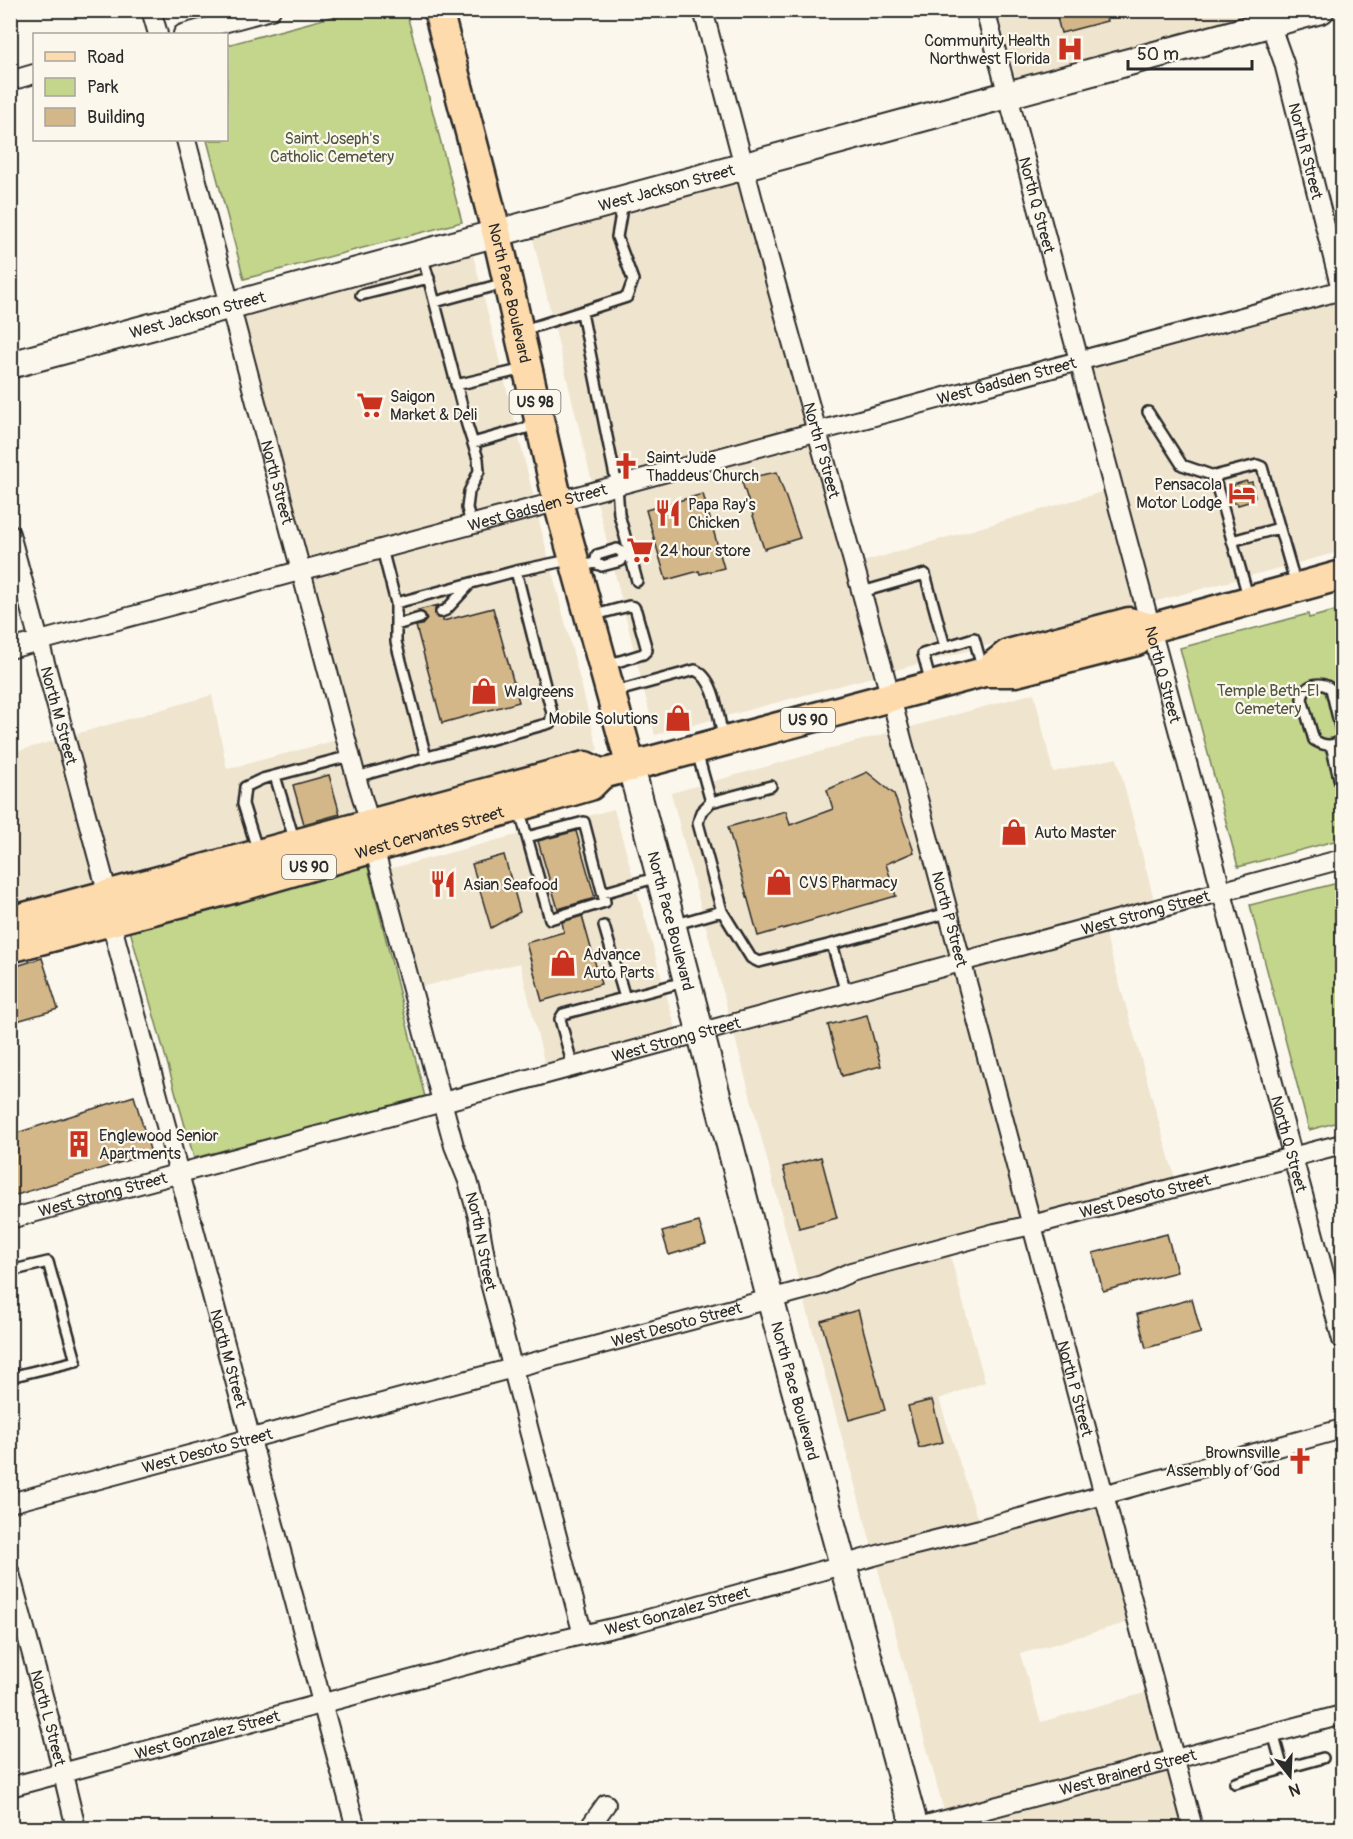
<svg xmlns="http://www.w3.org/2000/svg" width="1353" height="1839" font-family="Pangolin,sans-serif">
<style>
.built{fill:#efe4ce}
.green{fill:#c3d68c;stroke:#77805c;stroke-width:1.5}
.building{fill:#d3b788;stroke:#2b2b2b;stroke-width:1.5}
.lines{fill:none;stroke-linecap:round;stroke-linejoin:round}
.lane-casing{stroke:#2b2b2b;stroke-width:14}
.street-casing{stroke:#2b2b2b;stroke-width:22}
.secondary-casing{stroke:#2b2b2b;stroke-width:30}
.primary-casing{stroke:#2b2b2b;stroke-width:33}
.lane{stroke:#fbf7ec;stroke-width:9}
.street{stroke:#fbf7ec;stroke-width:18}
.secondary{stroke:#fbf7ec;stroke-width:26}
.primary{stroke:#fddbac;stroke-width:28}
.labels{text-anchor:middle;stroke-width:4.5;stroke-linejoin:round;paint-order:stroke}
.shield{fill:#fbf7ec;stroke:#696865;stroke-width:1.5}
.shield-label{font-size:15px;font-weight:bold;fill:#2b2b2b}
.poi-label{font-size:16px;fill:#2b2b2b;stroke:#fbf7ec;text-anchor:start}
.park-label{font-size:16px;fill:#515643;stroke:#fbf7ec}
.street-label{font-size:16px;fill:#2b2b2b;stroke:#fbf7ec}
</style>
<rect width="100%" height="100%" fill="#fbf7ec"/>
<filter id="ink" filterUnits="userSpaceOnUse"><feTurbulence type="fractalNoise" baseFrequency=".0167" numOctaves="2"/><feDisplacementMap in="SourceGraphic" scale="12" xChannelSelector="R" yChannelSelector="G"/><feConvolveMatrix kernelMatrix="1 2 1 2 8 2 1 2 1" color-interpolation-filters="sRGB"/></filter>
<g filter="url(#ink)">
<path class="built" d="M 1248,10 L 1249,15 L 1017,82 L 997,11 Z
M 739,179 L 808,424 L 592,482 L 532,235 Z
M 472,251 L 534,498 L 306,560 L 241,313 Z
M 1336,302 L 1342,325 L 1342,551 L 1153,602 L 1090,369 Z
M 813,443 L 876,676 L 655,735 L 597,501 Z
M 1105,491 L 1136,606 L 892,671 L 863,562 Z
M 538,517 L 598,750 L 375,810 L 311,578 Z
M 1034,693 L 1053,772 L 1117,758 L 1154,900 L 967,951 L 907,728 Z
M 212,695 L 227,769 L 337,740 L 358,815 L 113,880 L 73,735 Z
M 891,732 L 951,955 L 729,1015 L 671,793 Z
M 57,740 L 97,885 L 11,908 L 11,753 Z
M 614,809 L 676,1029 L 545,1065 L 520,963 L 420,987 L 389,869 Z
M 1105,933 L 1175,1178 L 1038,1214 L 972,970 Z
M 956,974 L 1022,1218 L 848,1263 L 819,1275 L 799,1281 L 734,1034 Z
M 950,1255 L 985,1382 L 939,1399 L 977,1517 L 1067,1494 L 872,1547 L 804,1299 L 826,1294 L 854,1282 Z
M 1098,1505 L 1129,1622 L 1020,1654 L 1041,1722 L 1148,1692 L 1164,1752 L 944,1811 L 877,1566 Z
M 1169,1771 L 1185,1828 L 954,1828 Z"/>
<path class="green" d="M 357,10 L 406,11 L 462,222 L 244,279 L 207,140 L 226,140 L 227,45 Z
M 1342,609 L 1342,839 L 1238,867 L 1180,648 L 1308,614 L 1309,618 Z
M 366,859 L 425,1097 L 194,1158 L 129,927 Z
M 1342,882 L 1342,1121 L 1309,1130 L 1250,905 Z"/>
<path class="building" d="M 1055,10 L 1104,10 L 1107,21 L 1061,33 Z
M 777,472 L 800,538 L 764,549 L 741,479 Z
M 1246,481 L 1248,483 L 1252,482 L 1255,497 L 1252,498 L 1252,501 L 1238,505 L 1237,503 L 1232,503 L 1229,489 L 1234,487 L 1233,485 Z
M 703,494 L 724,568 L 700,574 L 699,571 L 666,580 L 646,510 Z
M 439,605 L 435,608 L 435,614 L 437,618 L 443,618 L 443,621 L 493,608 L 519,702 L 442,723 L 416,626 L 422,625 L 427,619 L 425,614 L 418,610 Z
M 867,772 L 894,794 L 914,852 L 886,864 L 896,896 L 758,936 L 728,827 L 786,811 L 790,825 L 833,809 L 827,790 Z
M 329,775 L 340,814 L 304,824 L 293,785 Z
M 576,831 L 595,898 L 558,909 L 538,841 Z
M 504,855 L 520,912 L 491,928 L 472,864 Z
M 582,916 L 601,984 L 542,1001 L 526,943 L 564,932 L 562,922 Z
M 42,958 L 58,1009 L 10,1023 L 10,968 Z
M 867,1015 L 881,1066 L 842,1076 L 828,1025 Z
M 134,1096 L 151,1153 L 10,1197 L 10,1135 Z
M 821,1157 L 837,1218 L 799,1228 L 783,1167 Z
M 699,1222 L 706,1244 L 669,1255 L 662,1232 Z
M 1167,1234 L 1177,1272 L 1103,1291 L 1093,1253 Z
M 1192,1299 L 1201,1333 L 1146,1348 L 1137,1314 Z
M 858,1310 L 885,1410 L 849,1420 L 821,1321 Z
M 932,1400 L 943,1442 L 919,1448 L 908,1406 Z"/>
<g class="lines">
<defs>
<path id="lane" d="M 422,254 L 467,425 L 478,459 L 479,471 L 469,492 L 467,508 L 471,525
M 361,295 L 429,278
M 435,302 L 505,283
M 582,313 L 617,486 L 619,514 L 637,581
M 521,331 L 627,297 L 633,280 L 617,237 L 623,202
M 456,385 L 524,369
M 1148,412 L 1182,465 L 1217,477
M 473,443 L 537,425
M 1232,541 L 1279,528
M 382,549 L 396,603 L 516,571 L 569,560
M 595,563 L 597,555 L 617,549 L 624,554
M 578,567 L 595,563 L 602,566 L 621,561 L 624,554 L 630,553
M 862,592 L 925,574 L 945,647 L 974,638 L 983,670
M 1248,596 L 1215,480 L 1218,475 L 1257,465 L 1262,467 L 1296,585
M 396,603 L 396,642 L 426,757
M 441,612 L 446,610 L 470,584
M 591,616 L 629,606 L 634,607 L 636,611 L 647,650 L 643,654 L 607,665
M 396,625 L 420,618
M 931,684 L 923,654 L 945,647
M 614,692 L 695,670 C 716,679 718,717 723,737
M 1342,735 L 1331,689 C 1321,680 1304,684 1302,699 L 1314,740 C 1323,746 1333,747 1342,740
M 1331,745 L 1342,790
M 697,752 L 711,802 L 701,812 L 698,823 L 722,911
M 275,776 L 295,842
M 356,777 L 550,723 L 552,713 L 516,571
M 711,802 L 771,786
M 520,811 L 527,837
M 584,822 L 605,902 L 550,919 L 527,837 Z
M 258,852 L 243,804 L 245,787 L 262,779 L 350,756
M 603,893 L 658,877
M 673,925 L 722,911 L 751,958 L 759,962 L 832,944
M 604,926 L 625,998
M 846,993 L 832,944 L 948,913
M 573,1067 L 560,1019 L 563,1014 L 684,982
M 10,1271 L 48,1262 L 76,1361 L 10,1377
M 1283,1769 L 1323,1758
M 1235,1783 L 1283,1769 L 1273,1733"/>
<g id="street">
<path d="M 151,10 L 158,34"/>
<path id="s1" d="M 703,10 L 756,212 L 891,698 L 1193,1828"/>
<path id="s2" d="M 985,10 L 1342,1340"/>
<path id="s3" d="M 1265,10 L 1284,63 L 1342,293"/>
<path d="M 183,34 L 271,10"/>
<path d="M 10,81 L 34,74"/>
<path id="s4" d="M 186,140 L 356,777 L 370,824"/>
<path id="s5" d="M 10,534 L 108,895"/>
<path id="s6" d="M 10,649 L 1342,290"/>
<path id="s7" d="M 374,848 L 454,1146 L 468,1181 L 478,1217 L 489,1279 L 583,1635"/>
<path id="s8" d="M 111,922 L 356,1828"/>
<path id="s9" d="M 10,1219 L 1342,859"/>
<path id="s10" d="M 10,1503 L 822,1285 L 851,1272 L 995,1233 L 1032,1225 L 1342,1144"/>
<path id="s11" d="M 10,1573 L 52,1729 L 76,1828"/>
<path id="s12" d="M 10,1787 L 552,1642 L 634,1623 L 903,1548 L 980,1529 L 1342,1429"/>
<path d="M 589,1828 L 606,1804"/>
<path id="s13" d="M 915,1828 L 1342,1715"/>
</g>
<g id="secondary">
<path id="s14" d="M 10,365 L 1321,10"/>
<path id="s15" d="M 631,767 L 770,1298 L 915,1828"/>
</g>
<g id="primary">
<path id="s16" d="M 438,10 L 497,235 L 558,502 L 631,767"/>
<path d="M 994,665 L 1008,654 L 1129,622 L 1151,628"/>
<path d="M 10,921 L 585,766 L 602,774"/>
<path id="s17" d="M 10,948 L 232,889 L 590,786 L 602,774 L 984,672 L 1016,672 L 1137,641 L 1151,628 L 1342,575"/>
</g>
</defs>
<use href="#lane" class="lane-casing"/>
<use href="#street" class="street-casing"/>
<use href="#secondary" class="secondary-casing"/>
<use href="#primary" class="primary-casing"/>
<use href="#lane" class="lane"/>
<use href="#street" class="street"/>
<use href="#secondary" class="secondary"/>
<use href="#primary" class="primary"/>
</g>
</g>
<defs>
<symbol id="hospital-bare" viewBox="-9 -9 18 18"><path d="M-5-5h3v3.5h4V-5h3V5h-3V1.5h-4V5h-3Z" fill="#c8321e" stroke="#fbf7ec" stroke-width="2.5" paint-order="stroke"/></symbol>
<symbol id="supermarket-bare" viewBox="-9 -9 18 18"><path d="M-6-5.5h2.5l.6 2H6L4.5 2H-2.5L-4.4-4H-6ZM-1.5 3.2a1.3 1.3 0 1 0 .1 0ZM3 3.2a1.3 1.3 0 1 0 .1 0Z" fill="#c8321e" stroke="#fbf7ec" stroke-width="2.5" paint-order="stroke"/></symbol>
<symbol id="church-bare" viewBox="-9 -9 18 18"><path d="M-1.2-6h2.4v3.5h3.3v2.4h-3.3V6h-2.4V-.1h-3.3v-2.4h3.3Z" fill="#c8321e" stroke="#fbf7ec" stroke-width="2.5" paint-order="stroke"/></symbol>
<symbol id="hotel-bare" viewBox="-9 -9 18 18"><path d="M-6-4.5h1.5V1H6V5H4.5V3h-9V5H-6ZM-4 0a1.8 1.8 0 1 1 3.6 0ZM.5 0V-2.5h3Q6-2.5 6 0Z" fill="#c8321e" stroke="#fbf7ec" stroke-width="2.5" paint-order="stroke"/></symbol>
<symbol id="restaurant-bare" viewBox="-9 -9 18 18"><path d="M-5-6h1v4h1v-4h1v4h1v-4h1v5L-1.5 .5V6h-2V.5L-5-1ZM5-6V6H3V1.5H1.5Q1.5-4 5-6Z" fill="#c8321e" stroke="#fbf7ec" stroke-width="2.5" paint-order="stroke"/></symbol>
<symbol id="shop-bare" viewBox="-9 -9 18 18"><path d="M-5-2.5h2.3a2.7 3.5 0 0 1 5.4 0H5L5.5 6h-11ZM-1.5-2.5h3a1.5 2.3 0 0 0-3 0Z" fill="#c8321e" stroke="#fbf7ec" stroke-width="2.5" paint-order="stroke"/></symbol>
<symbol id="building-bare" viewBox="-9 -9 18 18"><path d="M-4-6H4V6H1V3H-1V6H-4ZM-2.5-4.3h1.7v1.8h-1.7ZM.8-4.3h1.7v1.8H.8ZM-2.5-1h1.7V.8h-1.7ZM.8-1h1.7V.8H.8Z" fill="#c8321e" stroke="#fbf7ec" stroke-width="2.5" paint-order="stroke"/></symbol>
</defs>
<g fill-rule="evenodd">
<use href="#hospital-bare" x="1051" y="30" width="38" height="38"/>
<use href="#supermarket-bare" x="351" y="386" width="38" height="38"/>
<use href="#church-bare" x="607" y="447" width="38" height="38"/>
<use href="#hotel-bare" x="1223" y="474" width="38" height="38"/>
<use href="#restaurant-bare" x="649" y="494" width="38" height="38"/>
<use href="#supermarket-bare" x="621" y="531" width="38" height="38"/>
<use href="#shop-bare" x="465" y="672" width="38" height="38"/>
<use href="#shop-bare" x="659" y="699" width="38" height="38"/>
<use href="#shop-bare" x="995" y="813" width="38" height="38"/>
<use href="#shop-bare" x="760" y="863" width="38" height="38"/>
<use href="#restaurant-bare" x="424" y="865" width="38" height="38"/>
<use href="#shop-bare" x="544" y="944" width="38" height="38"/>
<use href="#building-bare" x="60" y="1125" width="38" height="38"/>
<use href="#church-bare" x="1281" y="1442" width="38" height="38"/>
</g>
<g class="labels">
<g class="shield">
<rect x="509.5" y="390" width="51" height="24" rx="4.5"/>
<rect x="781" y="708" width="54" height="24" rx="4.5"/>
<rect x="282" y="855" width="54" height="24" rx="4.5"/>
</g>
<g class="shield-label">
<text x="535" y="407">US 98</text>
<text x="808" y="725">US 90</text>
<text x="309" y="872">US 90</text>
</g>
<g class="poi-label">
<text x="1050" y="46" text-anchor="end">Community Health<tspan x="1050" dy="18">Northwest Florida</tspan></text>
<text x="390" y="402">Saigon<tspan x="390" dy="18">Market &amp; Deli</tspan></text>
<text x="646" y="463">Saint Jude<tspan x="646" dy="18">Thaddeus Church</tspan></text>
<text x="1222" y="490" text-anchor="end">Pensacola<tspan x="1222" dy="18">Motor Lodge</tspan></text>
<text x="688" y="510">Papa Ray's<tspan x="688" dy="18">Chicken</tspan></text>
<text x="660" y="556">24 hour store</text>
<text x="504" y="697">Walgreens</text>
<text x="658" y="724" text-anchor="end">Mobile Solutions</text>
<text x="1034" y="838">Auto Master</text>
<text x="799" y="888">CVS Pharmacy</text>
<text x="463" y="890">Asian Seafood</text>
<text x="583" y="960">Advance<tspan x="583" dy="18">Auto Parts</tspan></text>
<text x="99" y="1141">Englewood Senior<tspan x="99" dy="18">Apartments</tspan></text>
<text x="1280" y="1458" text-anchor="end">Brownsville<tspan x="1280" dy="18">Assembly of God</tspan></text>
</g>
<g class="park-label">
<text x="332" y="144">Saint Joseph's<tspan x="332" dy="18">Catholic Cemetery</tspan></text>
<text x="1268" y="696">Temple Beth-El<tspan x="1268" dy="18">Cemetery</tspan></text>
</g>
<g class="street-label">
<text dy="6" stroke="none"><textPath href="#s3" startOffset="147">North R Street</textPath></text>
<text dy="6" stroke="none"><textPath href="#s14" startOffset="680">West Jackson Street</textPath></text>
<text dy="6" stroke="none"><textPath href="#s2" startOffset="202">North Q Street</textPath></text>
<text dy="6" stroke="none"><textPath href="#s16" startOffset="292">North Pace Boulevard</textPath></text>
<text dy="6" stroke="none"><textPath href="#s14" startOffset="194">West Jackson Street</textPath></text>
<text dy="6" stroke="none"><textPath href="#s6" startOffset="1032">West Gadsden Street</textPath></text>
<text dy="6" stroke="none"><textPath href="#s1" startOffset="456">North P Street</textPath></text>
<text dy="6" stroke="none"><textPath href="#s4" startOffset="354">North Street</textPath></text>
<text dy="6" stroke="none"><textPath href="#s6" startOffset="546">West Gadsden Street</textPath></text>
<text dy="6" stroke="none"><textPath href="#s2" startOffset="688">North Q Street</textPath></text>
<text dy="6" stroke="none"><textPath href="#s5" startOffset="188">North M Street</textPath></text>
<text dy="6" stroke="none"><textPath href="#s17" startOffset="435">West Cervantes Street</textPath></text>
<text dy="6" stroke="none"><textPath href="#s9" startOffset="1176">West Strong Street</textPath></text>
<text dy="6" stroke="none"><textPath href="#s1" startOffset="942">North P Street</textPath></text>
<text dy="6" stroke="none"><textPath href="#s15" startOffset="159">North Pace Boulevard</textPath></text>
<text dy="6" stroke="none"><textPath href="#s9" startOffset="690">West Strong Street</textPath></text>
<text dy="6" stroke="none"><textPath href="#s2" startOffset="1174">North Q Street</textPath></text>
<text dy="6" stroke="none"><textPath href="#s9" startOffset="96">West Strong Street</textPath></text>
<text dy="6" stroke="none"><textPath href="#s10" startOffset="1176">West Desoto Street</textPath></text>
<text dy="6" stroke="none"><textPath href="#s7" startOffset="408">North N Street</textPath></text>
<text dy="6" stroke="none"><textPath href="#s10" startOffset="690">West Desoto Street</textPath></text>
<text dy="6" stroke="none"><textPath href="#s8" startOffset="452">North M Street</textPath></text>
<text dy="6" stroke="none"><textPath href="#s1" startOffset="1428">North P Street</textPath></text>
<text dy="6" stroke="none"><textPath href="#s15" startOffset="645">North Pace Boulevard</textPath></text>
<text dy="6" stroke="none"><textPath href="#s10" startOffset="204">West Desoto Street</textPath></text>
<text dy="6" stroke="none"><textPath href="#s12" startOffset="690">West Gonzalez Street</textPath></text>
<text dy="6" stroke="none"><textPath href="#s11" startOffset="150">North L Street</textPath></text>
<text dy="6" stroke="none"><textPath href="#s12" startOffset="204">West Gonzalez Street</textPath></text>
<text dy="6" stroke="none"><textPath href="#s13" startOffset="220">West Brainerd Street</textPath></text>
</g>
</g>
<rect width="1353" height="1839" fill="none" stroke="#fbf7ec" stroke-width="36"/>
<rect x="18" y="18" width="1317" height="1803" fill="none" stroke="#2b2b2b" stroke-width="2" filter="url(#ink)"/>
<rect x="33" y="33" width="195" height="108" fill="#fbf7ec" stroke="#a8a59f" stroke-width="1.5"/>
<rect x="45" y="52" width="30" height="9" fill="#fddbac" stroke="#a8a59f" stroke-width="1.5"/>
<text x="87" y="63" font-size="18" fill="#2b2b2b">Road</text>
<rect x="45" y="78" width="30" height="18" fill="#c3d68c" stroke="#a8a59f" stroke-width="1.5"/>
<text x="87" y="93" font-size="18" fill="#2b2b2b">Park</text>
<rect x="45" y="108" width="30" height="18" fill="#d3b788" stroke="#a8a59f" stroke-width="1.5"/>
<text x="87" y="123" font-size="18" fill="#2b2b2b">Building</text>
<g transform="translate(1290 1776) rotate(162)" stroke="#fbf7ec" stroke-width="4.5" paint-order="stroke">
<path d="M0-4.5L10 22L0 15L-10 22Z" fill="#2b2b2b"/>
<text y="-9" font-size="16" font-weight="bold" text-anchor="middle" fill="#2b2b2b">N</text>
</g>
<path d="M1128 60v9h124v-9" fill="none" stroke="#2b2b2b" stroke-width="3"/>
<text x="1137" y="60" font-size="18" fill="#2b2b2b" stroke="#fbf7ec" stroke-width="4.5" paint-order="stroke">50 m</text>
</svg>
